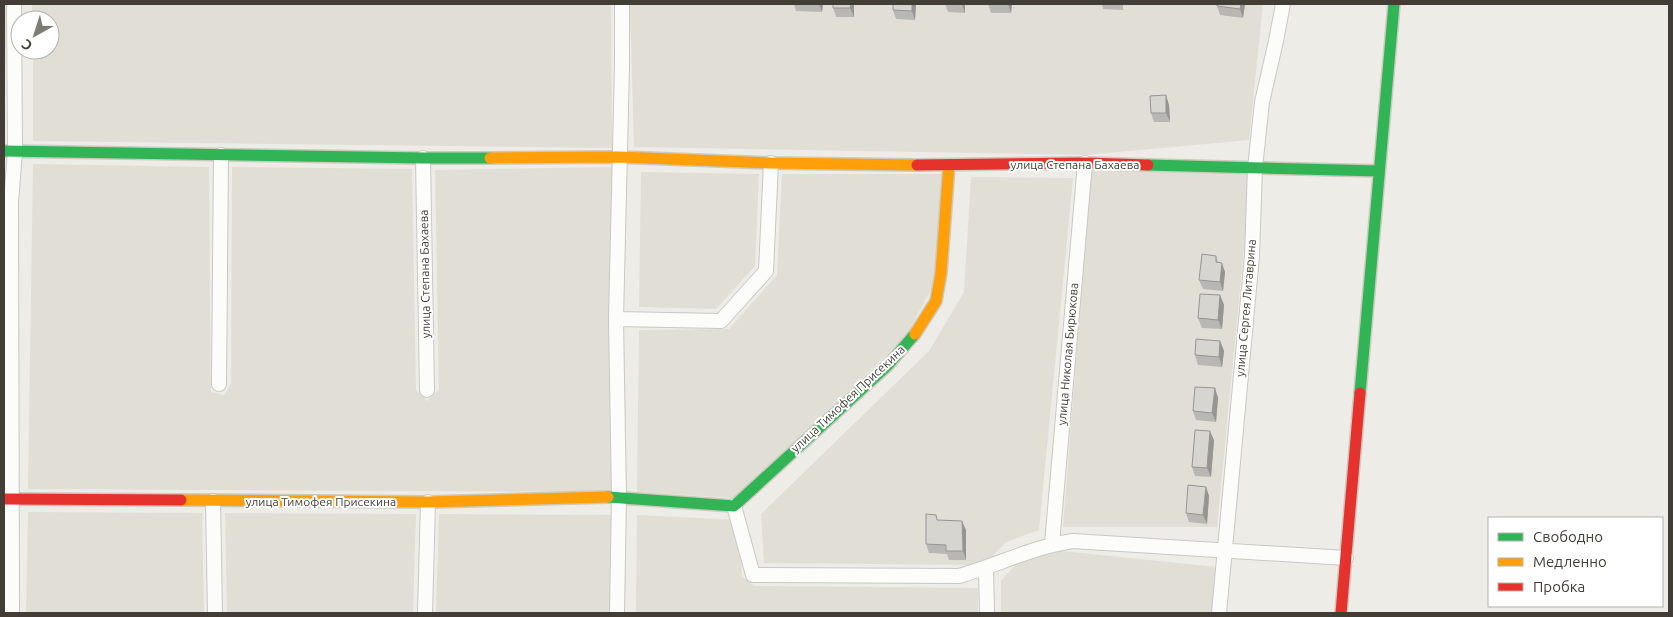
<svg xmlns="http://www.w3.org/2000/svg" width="1673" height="617" font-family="Ubuntu,sans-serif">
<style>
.residential{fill:#e1ded5}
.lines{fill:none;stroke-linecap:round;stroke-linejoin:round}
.street-casing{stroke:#c9c8c3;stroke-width:16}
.fast-casing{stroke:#ccc9bf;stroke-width:14}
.slow-casing{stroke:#ccc9bf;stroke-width:14}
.jam-casing{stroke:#ccc9bf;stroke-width:14}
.street{stroke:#fcfcfb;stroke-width:14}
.fast{stroke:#30b455;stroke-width:11}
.slow{stroke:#ff9f0a;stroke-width:11}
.jam{stroke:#e5322d;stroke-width:11}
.wall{fill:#b8b7b3}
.shaded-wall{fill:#969592}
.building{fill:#d6d5d0;stroke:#969592}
.labels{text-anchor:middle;stroke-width:4;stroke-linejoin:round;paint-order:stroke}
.street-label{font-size:12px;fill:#423e35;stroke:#fff}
</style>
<rect width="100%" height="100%" fill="#edece7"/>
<path class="residential" d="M 4,4 L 7,4 L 4,126 Z
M 32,4 L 611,4 L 612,148 L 33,141 L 33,50 L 50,50 L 50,20 L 32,20 Z
M 630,4 L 1263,4 L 1249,140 L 1086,155 L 634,147 Z
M 33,164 L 209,167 L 211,392 L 224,395 L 231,384 L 232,167 L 412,169 L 416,390 L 427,401 L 439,390 L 435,170 L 612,167 L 614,492 L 28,489 Z
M 1091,170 L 1251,175 L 1217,527 L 1063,527 Z
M 641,172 L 759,174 L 755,266 L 716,309 L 639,307 Z
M 782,174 L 941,174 L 936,280 L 905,338 L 733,498 L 637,492 L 639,330 L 729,329 L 777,275 Z
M 971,177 L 1073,178 L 1039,530 L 1006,542 L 984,565 L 764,563 L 761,514 L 929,351 L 964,292 Z
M 4,319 L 8,319 L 5,489 L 4,488 Z
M 28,512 L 202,513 L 204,613 L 26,613 Z
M 225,513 L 416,514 L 413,613 L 227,613 Z
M 439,514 L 614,515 L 613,613 L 436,613 Z
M 637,515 L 738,520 L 742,576 L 754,586 L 978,588 L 978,613 L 636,613 Z
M 1052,550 L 1217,567 L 1211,613 L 1001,613 L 1001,581 L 1018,562 Z"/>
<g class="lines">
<defs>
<path id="street" d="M 423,158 L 427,390
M 616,319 L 721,321 L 766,271 L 771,163
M 219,384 L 221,155
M 213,501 L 215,613
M 734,506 L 753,575 L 959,576 C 998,565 1032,547 1073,541 L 1346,558
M 1052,544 L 1085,163
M 986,569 L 987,613
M 12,613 L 11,202 L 15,151 L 14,4
M 425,613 L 428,502
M 617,613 L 619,497 L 616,319 L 622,65 L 622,4
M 1219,613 L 1252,256 L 1255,168 L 1262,102 L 1276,41 L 1283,4"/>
<path id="fast" d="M 4,151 L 423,158 L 490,158
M 1148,165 L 1379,171
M 1360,393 L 1394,4
M 608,497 L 734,506 L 888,365 L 915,334"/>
<path id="slow" d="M 490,158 L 619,157 L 771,163 L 917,165
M 915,334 L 936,301 L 941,273 L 949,165
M 181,500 L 428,502 L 608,497"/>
<path id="jam" d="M 917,165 L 1085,163 L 1148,165
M 4,499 L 181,500
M 1341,613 L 1360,393"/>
</defs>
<use href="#street" class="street-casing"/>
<use href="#fast" class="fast-casing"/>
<use href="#slow" class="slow-casing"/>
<use href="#jam" class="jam-casing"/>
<use href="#street" class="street"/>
<use href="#fast" class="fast"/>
<use href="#slow" class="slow"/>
<use href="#jam" class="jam"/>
</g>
<path class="wall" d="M 794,4 L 823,4 L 822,12 L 796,11 Z
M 833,4 L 854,4 L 854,17 L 836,17 L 833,8 Z
M 893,4 L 916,4 L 915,20 L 896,19 L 893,10 Z
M 945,4 L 965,4 L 965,13 L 948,12 Z
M 988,4 L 1012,4 L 1011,13 L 991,13 Z
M 1102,4 L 1123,4 L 1123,10 L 1103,9 Z
M 1217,4 L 1245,4 L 1243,18 L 1220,15 L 1217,6 Z
M 1169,105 L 1170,122 L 1154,122 L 1151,113 Z
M 1216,256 L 1218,262 L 1225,272 L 1223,291 L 1203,289 L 1199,280 Z
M 1220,295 L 1224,305 L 1222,329 L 1202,328 L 1198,318 Z
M 1220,341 L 1224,351 L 1222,367 L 1198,365 L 1195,355 Z
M 1215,388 L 1218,398 L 1216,422 L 1196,420 L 1193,411 Z
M 1214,440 L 1211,477 L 1195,476 L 1192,467 Z
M 1206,487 L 1209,496 L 1207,524 L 1189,522 L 1186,513 Z
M 938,520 L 966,530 L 966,560 L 949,560 L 947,554 L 929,553 L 926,544 Z"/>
<path class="shaded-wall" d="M 819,4 L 823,4 L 822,12 Z
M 851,4 L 854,4 L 854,17 L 850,8 Z
M 912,4 L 916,4 L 915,20 L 912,11 Z
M 962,4 L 965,4 L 965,13 Z
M 1008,4 L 1012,4 L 1011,13 Z
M 1241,4 L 1245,4 L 1243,18 L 1240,9 Z
M 1166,95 L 1169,105 L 1170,122 L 1166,113 Z
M 1222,263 L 1225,272 L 1223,291 L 1220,282 Z
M 1220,295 L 1224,305 L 1222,329 L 1218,320 Z
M 1220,341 L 1224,351 L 1222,367 L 1219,357 Z
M 1215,388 L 1218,398 L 1216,422 L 1212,413 Z
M 1210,431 L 1214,440 L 1211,477 L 1207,468 Z
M 1206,487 L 1209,496 L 1207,524 L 1203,515 Z
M 962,521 L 966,530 L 966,560 L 963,551 Z"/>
<path class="building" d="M 833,4 L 851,4 L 850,8 L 833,8 Z
M 893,4 L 912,4 L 912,11 L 893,10 Z
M 1217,4 L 1241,4 L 1240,9 L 1217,6 Z
M 1166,95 L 1166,113 L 1151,113 L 1150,96 Z
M 1202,254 L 1216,256 L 1216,262 L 1222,263 L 1220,282 L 1199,280 Z
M 1200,294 L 1220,295 L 1218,320 L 1198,318 Z
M 1196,339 L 1220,341 L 1219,357 L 1195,355 Z
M 1195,387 L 1215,388 L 1212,413 L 1193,411 Z
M 1195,430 L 1210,431 L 1207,468 L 1192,467 Z
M 1188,485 L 1206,487 L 1203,515 L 1186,513 Z
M 926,514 L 936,515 L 937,520 L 962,521 L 963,551 L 946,551 L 946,545 L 926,544 Z"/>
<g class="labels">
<g class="street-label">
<text x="1075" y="169">улица Степана Бахаева</text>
<text transform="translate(425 274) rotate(-91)" y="4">улица Степана Бахаева</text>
<text transform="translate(1246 308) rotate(-85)" y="4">улица Сергея Литаврина</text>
<text transform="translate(1068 354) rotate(-85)" y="4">улица Николая Бирюкова</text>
<text transform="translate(848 399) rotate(-43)" y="4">улица Тимофея Присекина</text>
<text x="321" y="506">улица Тимофея Присекина</text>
</g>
</g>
<rect width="1673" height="617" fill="none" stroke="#423e35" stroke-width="10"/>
<rect x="1488" y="517" width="175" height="90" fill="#ffffff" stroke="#b3b2ae"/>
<rect x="1498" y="533" width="25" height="8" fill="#30b455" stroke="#b3b2ae"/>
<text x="1533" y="542" font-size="15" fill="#423e35">Свободно</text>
<rect x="1498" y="558" width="25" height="8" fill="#ff9f0a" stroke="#b3b2ae"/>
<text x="1533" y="567" font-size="15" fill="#423e35">Медленно</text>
<rect x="1498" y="583" width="25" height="8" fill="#e5322d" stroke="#b3b2ae"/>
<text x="1533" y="592" font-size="15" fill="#423e35">Пробка</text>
<g transform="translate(35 35) rotate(219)"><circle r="24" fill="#ffffff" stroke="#b3b2ae"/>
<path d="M0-4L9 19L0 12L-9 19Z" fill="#7e7b73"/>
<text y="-8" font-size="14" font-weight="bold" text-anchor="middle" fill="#423e35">С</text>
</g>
</svg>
